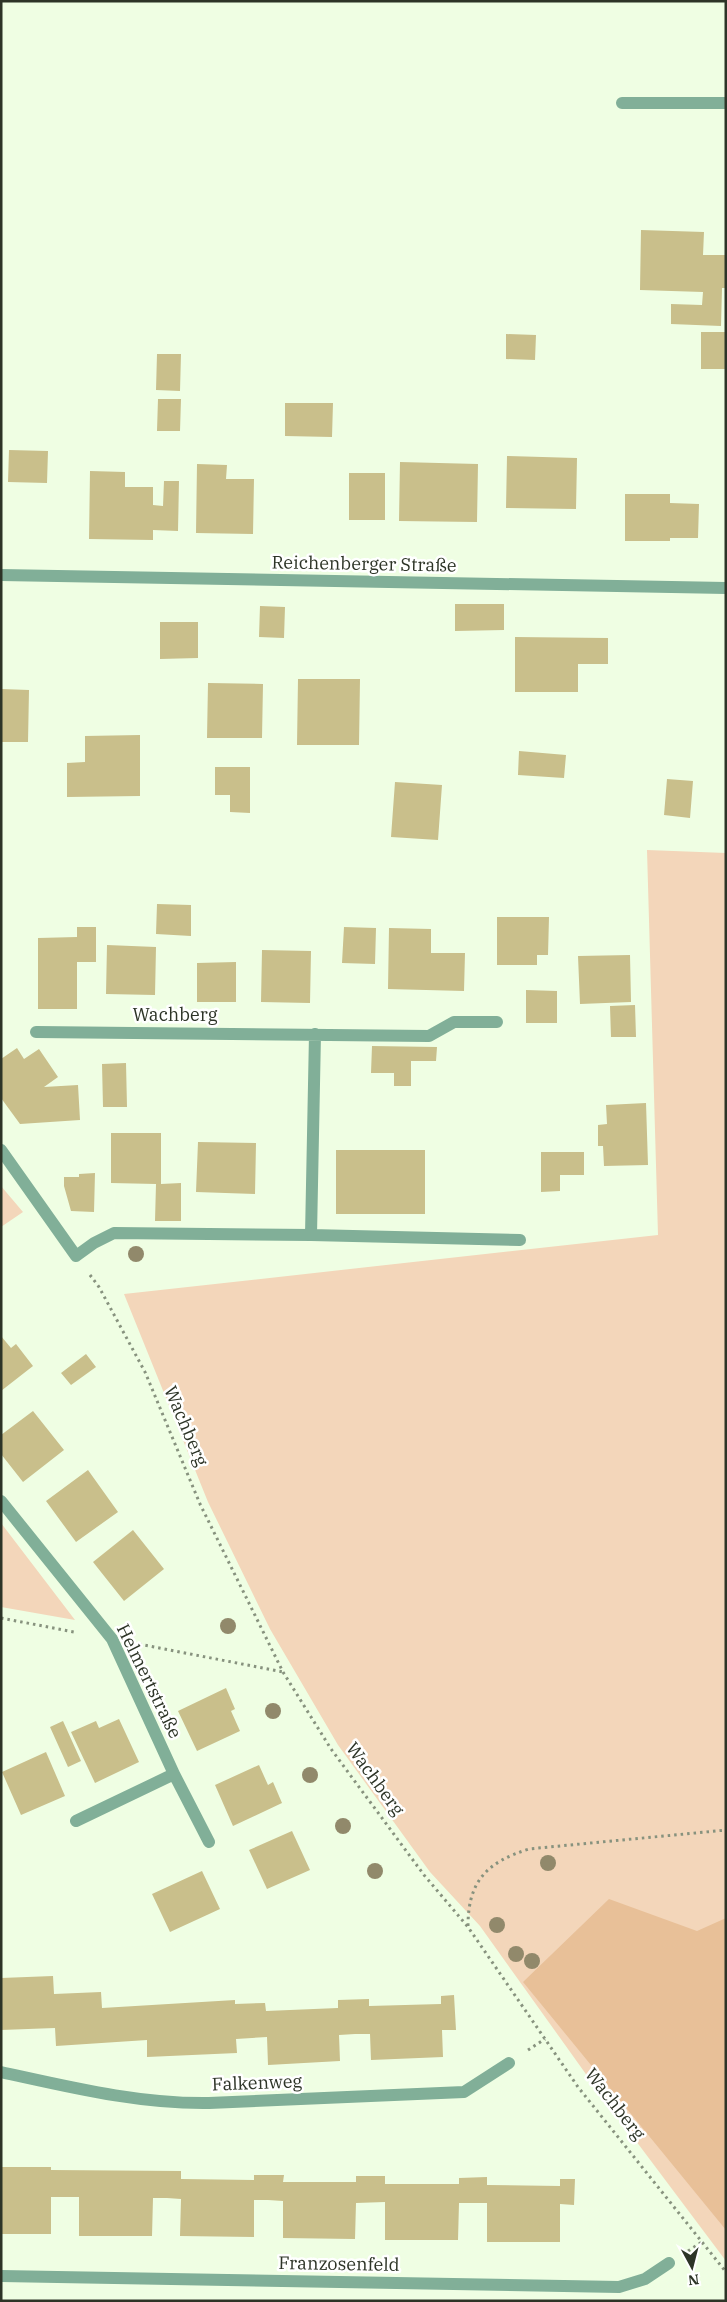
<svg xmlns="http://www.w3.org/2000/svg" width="727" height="2302" font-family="'IBM Plex Serif',serif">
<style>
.green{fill:#f3d6ba}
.forest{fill:#e8c098}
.building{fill:#c9bf8b}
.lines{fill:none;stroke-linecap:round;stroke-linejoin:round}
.path{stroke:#87927e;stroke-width:3;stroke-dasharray:2.5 4;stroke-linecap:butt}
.minor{stroke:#81af98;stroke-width:12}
.tree{fill:#91896b}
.labels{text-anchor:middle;stroke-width:5;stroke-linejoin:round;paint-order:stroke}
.street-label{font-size:18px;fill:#2d3427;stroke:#fff}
</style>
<rect width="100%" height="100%" fill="#effee3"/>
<path class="green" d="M 647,850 L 726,853 L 726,2261 L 588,2077 L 480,1926 L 430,1872 L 338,1745 L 270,1629 L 208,1502 L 124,1294 L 658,1235 Z
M 1,1186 L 23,1212 L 1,1227 Z
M 1,1523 L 75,1620 L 1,1607 Z"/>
<path class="forest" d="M 609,1899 L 697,1931 L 726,1918 L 726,2230 L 523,1982 Z"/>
<path class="building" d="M 641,230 L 704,232 L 703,255 L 726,255 L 726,288 L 722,288 L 721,326 L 671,324 L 671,304 L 702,305 L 703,292 L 640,290 Z
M 701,332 L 726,332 L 726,369 L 701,369 Z
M 506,334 L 536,335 L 535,360 L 506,359 Z
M 157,354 L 181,354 L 180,391 L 156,390 Z
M 158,399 L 181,399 L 180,431 L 157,431 Z
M 285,403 L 333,403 L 332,437 L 285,436 Z
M 9,450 L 48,451 L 47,483 L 8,482 Z
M 507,456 L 577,458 L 576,509 L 506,508 Z
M 400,462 L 478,464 L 477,522 L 399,521 Z
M 197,464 L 227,465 L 226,479 L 254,479 L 253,534 L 196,533 Z
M 90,471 L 125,472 L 125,487 L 153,487 L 153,505 L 163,506 L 164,481 L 179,481 L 178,531 L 153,530 L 153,540 L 89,539 Z
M 349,473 L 385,473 L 385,520 L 349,520 Z
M 625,494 L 670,494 L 670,503 L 699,504 L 698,538 L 670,538 L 670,541 L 625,541 Z
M 455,604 L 504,604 L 504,630 L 455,631 Z
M 260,606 L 285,607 L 284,638 L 259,637 Z
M 160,622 L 198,622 L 198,658 L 160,659 Z
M 515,637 L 608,638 L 608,664 L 578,664 L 578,692 L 515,692 Z
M 298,679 L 360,679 L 359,745 L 297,745 Z
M 208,683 L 263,684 L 262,738 L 207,738 Z
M 1,689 L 29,690 L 28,742 L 1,742 Z
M 140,735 L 140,796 L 67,797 L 67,763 L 85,762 L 85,736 Z
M 519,751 L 566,755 L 564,778 L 518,775 Z
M 215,767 L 250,767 L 250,813 L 230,812 L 230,795 L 215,795 Z
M 667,779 L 693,781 L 690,818 L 664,815 Z
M 395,782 L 442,785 L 438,840 L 391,837 Z
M 157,904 L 191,905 L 191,936 L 156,934 Z
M 497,917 L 549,917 L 548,955 L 537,955 L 537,965 L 497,965 Z
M 77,927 L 96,927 L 96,962 L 77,962 L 77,1009 L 38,1009 L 38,938 L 77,937 Z
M 344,927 L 376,928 L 375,964 L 342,963 Z
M 389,928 L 431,929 L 431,953 L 465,953 L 464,991 L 388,989 Z
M 107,945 L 156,947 L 155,995 L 106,994 Z
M 262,950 L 311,951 L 310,1003 L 261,1002 Z
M 630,955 L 631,1002 L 580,1004 L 578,956 Z
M 236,962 L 236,1002 L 197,1002 L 197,963 Z
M 526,990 L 557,991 L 557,1023 L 526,1023 Z
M 635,1005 L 636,1037 L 611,1037 L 610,1006 Z
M 372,1046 L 437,1047 L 436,1061 L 411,1061 L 411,1086 L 394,1086 L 394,1073 L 371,1073 Z
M 17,1048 L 24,1059 L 39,1049 L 58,1077 L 44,1087 L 78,1085 L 80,1120 L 20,1124 L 1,1098 L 1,1059 Z
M 126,1063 L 127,1107 L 103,1107 L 102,1064 Z
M 646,1103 L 648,1165 L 604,1166 L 603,1146 L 598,1146 L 598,1125 L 607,1124 L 606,1105 Z
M 111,1133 L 161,1133 L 161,1184 L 181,1183 L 181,1221 L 155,1221 L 156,1184 L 111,1183 Z
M 198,1142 L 256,1143 L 255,1194 L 196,1192 Z
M 336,1150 L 425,1150 L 425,1214 L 336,1214 Z
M 541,1152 L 584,1152 L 584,1175 L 560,1175 L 560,1191 L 541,1192 Z
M 95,1173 L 94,1212 L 71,1211 L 64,1186 L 64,1177 L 79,1177 L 79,1174 Z
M 1,1336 L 11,1348 L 16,1344 L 33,1366 L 1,1391 Z
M 86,1354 L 96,1367 L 71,1385 L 61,1373 Z
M 33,1411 L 64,1450 L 23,1482 L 1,1454 L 1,1435 Z
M 88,1470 L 118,1512 L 76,1542 L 46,1501 Z
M 133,1530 L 164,1569 L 124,1601 L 93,1562 Z
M 226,1688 L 235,1709 L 231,1711 L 240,1731 L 197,1751 L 178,1711 Z
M 119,1719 L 139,1762 L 95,1783 L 71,1732 L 96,1721 L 99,1728 Z
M 63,1721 L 81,1761 L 68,1767 L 50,1727 Z
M 46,1752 L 65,1796 L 21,1815 L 2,1772 Z
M 259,1765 L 268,1785 L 273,1782 L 282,1803 L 233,1826 L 215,1785 Z
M 292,1831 L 310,1870 L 267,1889 L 249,1850 Z
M 202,1871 L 220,1909 L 170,1932 L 152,1894 Z
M 53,1976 L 54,1994 L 101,1992 L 102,2008 L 235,2000 L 235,2004 L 265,2003 L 266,2011 L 338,2008 L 338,2000 L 369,1999 L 369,2006 L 441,2004 L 441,1996 L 454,1995 L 456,2030 L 442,2030 L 443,2057 L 371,2060 L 370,2034 L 355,2034 L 339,2035 L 340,2061 L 268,2065 L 267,2037 L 236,2039 L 237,2053 L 147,2057 L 147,2040 L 56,2046 L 55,2028 L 1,2030 L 1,1978 Z
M 1,2167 L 51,2167 L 51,2170 L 181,2171 L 181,2179 L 254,2180 L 254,2175 L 284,2175 L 283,2182 L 356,2182 L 356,2176 L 385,2176 L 385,2184 L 459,2184 L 459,2178 L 487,2177 L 487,2185 L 560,2186 L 560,2179 L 575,2179 L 574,2205 L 560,2204 L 560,2242 L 487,2242 L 487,2203 L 459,2203 L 458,2240 L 385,2240 L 385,2202 L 356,2203 L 355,2239 L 283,2238 L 283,2201 L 268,2200 L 254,2200 L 254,2237 L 180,2236 L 181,2199 L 167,2198 L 153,2198 L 152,2236 L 79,2236 L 79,2197 L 51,2197 L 51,2234 L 1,2234 Z"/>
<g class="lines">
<path class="path" d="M 90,1275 L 99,1287 L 145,1372 L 200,1504 L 283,1672 L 331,1749 L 424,1875 L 468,1927 L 578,2087 L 726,2272
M 1,1618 L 74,1632
M 139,1644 L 283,1672
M 468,1926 C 468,1881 487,1862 529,1849 L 726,1830
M 528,2050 L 545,2039
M 688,2251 L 702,2242"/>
<path class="minor" d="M 622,103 L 726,103
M 1,575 L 726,588
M 36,1032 L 429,1036 L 454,1022 L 497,1022
M 1,1150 L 76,1256 L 94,1243 L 114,1233 L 311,1235 L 520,1240
M 311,1235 L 315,1034
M 1,1501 L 112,1639 L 174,1774 L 209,1842
M 76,1821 L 174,1774
M 1,2072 C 70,2087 138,2104 209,2103 L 464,2092 L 509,2063
M 1,2276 L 619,2287 L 645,2279 L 669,2263"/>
</g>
<g class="tree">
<circle cx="136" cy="1254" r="8"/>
<circle cx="228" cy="1626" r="8"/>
<circle cx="273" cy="1711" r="8"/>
<circle cx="310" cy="1775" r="8"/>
<circle cx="343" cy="1826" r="8"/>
<circle cx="548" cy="1863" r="8"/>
<circle cx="375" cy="1871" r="8"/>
<circle cx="497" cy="1925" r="8"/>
<circle cx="516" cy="1954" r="8"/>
<circle cx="532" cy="1961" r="8"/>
</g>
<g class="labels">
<g class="street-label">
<text transform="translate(364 564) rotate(1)" y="6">Reichenberger Straße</text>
<text x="175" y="1021">Wachberg</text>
<text transform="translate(186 1426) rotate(67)" y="6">Wachberg</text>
<text transform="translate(149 1681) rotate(64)" y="6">Helmertstraße</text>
<text transform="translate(375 1779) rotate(54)" y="6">Wachberg</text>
<text transform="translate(257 2083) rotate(-2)" y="6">Falkenweg</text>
<text transform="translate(615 2104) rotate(52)" y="6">Wachberg</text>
<text transform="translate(339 2264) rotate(1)" y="6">Franzosenfeld</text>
</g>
</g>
<rect width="727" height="2302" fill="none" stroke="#2d3427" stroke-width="5"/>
<g transform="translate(692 2267) rotate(173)" stroke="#ffffff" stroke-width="4" paint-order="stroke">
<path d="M0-4L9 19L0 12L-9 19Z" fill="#2d3427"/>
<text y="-8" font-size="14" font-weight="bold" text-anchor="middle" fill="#2d3427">N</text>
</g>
</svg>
